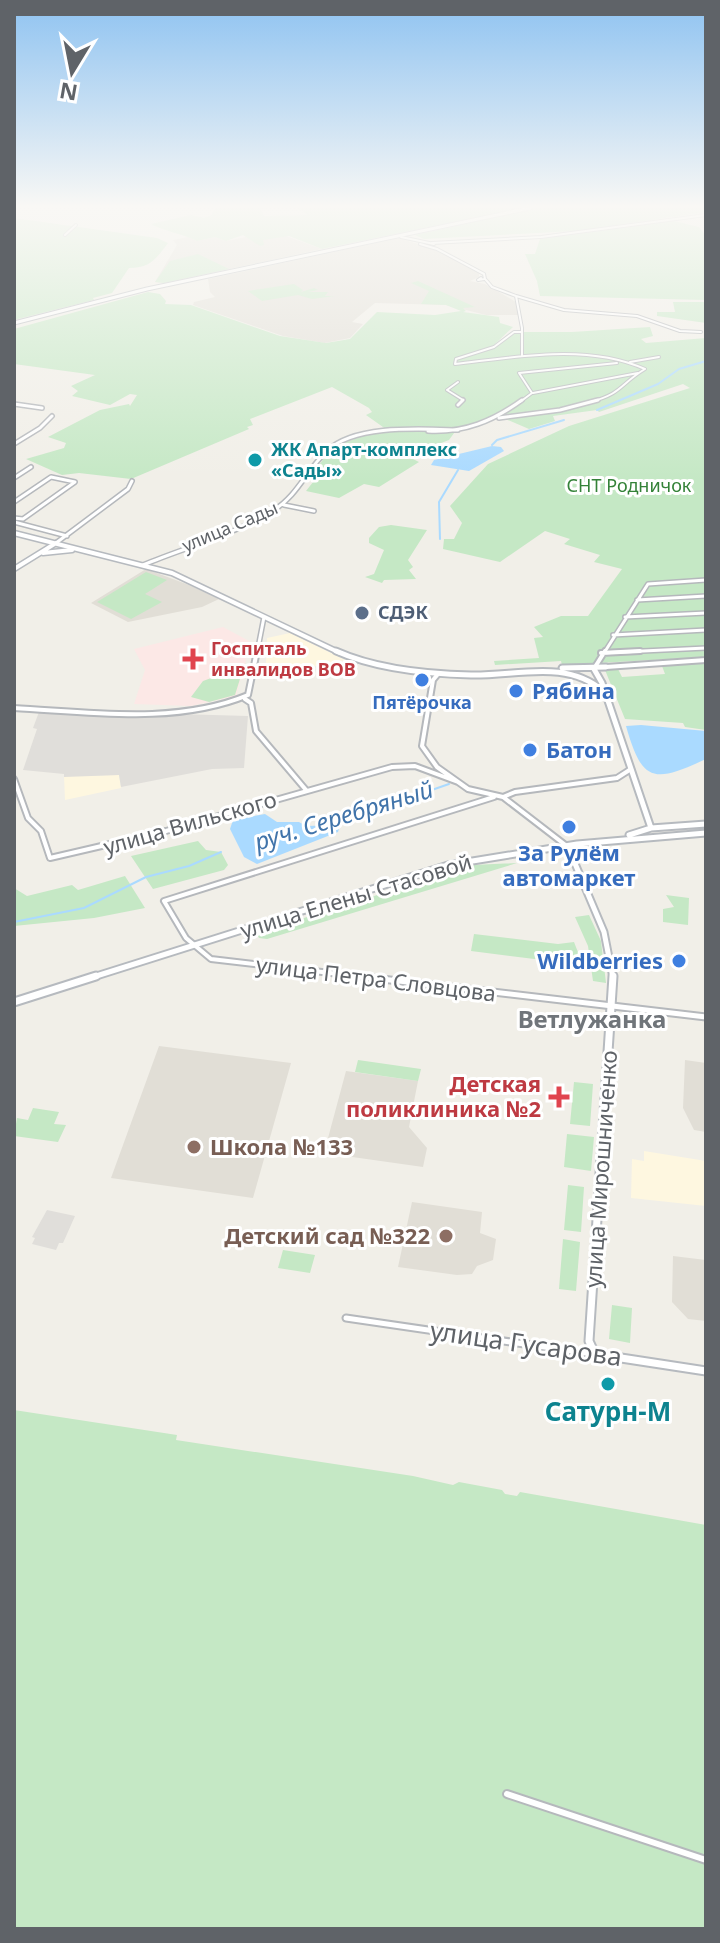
<svg xmlns="http://www.w3.org/2000/svg" width="720" height="1943" font-family="'Noto Sans',sans-serif">
<style>
.commercial{fill:#fef7e0}
.industrial{fill:#e0deda}
.education{fill:#e1ded6}
.medical{fill:#fce8e6}
.green{fill:#c5e8c5}
.water{fill:#aadaff}
.lines{fill:none;stroke-linecap:round;stroke-linejoin:round}
.stream{stroke:#aadaff;stroke-width:2}
.street-far4-casing{stroke:#b5b8bc;stroke-width:4}
.street-far3-casing{stroke:#b5b8bc;stroke-width:6}
.street-far2-casing{stroke:#b5b8bc;stroke-width:8}
.street-far1-casing{stroke:#b5b8bc;stroke-width:9}
.street-casing{stroke:#b5b8bc;stroke-width:10}
.secondary-far3-casing{stroke:#b6babf;stroke-width:5}
.secondary-far2-casing{stroke:#b6babf;stroke-width:7}
.secondary-far1-casing{stroke:#b6babf;stroke-width:9}
.secondary-casing{stroke:#b6babf;stroke-width:11}
.street-far4{stroke:#fff;stroke-width:2}
.street-far3{stroke:#fff;stroke-width:3}
.street-far2{stroke:#fff;stroke-width:4}
.street-far1{stroke:#fff;stroke-width:5}
.street{stroke:#fff;stroke-width:6}
.secondary-far3{stroke:#fff;stroke-width:3}
.secondary-far2{stroke:#fff;stroke-width:4}
.secondary-far1{stroke:#fff;stroke-width:5}
.secondary{stroke:#fff;stroke-width:7}
.culture-dot{fill:#0f9aa8;stroke:#fff;stroke-width:3}
.service-dot{fill:#5c6f8a;stroke:#fff;stroke-width:3}
.health-dot{fill:#e0444e;stroke:#fff;stroke-width:3}
.shop-dot{fill:#3f7fe0;stroke:#fff;stroke-width:3}
.education-dot{fill:#8d6e63;stroke:#fff;stroke-width:3}
.labels{text-anchor:middle;stroke-width:6;stroke-linejoin:round;paint-order:stroke}
.far-culture-label{font-size:18px;font-weight:bold;fill:#0d838f;stroke:#fff;text-anchor:start}
.far-park-label{font-size:18px;fill:#348238;stroke:#fff}
.far-street-label{font-size:18px;fill:#5f6368;stroke:#fff}
.far-service-label{font-size:18px;font-weight:bold;fill:#4e5e75;stroke:#fff;text-anchor:start}
.far-health-label{font-size:18px;font-weight:bold;fill:#be3a42;stroke:#fff;text-anchor:start}
.far-shop-label{font-size:18px;font-weight:bold;fill:#366cbe;stroke:#fff}
.shop-label{font-size:22px;font-weight:bold;fill:#366cbe;stroke:#fff;text-anchor:start}
.street-label{font-size:22px;fill:#5f6368;stroke:#fff}
.health-label{font-size:22px;font-weight:bold;fill:#be3a42;stroke:#fff;text-anchor:end}
.education-label{font-size:22px;font-weight:bold;fill:#785e54;stroke:#fff;text-anchor:start}
.water-label{font-size:24px;font-style:italic;fill:#4174aa;stroke:#fff}
.neighbourhood-label{font-size:24px;font-weight:bold;fill:#70757a;stroke:#fff}
.near-street-label{font-size:26px;fill:#5f6368;stroke:#fff}
.near-culture-label{font-size:26px;font-weight:bold;fill:#0d838f;stroke:#fff}
</style>
<rect width="100%" height="100%" fill="#f1efe8"/>
<path class="commercial" d="M 290,633 L 345,660 L 272,675 L 266,665 L 267,638 Z
M 119,775 L 121,788 L 65,800 L 64,776 Z
M 644,1151 L 706,1161 L 706,1206 L 631,1198 L 632,1159 L 644,1161 Z"/>
<path class="industrial" d="M 72,711 L 248,716 L 244,768 L 212,769 L 121,787 L 119,775 L 64,777 L 64,774 L 23,770 L 37,729 L 33,728 L 39,712 Z
M 47,1210 L 75,1216 L 63,1243 L 59,1243 L 56,1250 L 32,1244 L 35,1238 L 32,1237 Z"/>
<path class="education" d="M 286,236 L 322,249 L 164,283 L 155,282 L 177,245 L 173,240 L 188,237 L 197,241 L 215,237 L 226,241 L 246,237 L 257,242 L 267,237 Z
M 399,238 L 433,249 L 479,273 L 479,277 L 470,281 L 485,284 L 516,302 L 519,315 L 486,315 L 446,305 L 375,303 L 352,322 L 363,324 L 350,338 L 325,343 L 283,336 L 193,305 L 194,302 L 215,297 L 210,292 L 208,279 Z
M 146,569 L 189,585 L 219,599 L 202,607 L 128,622 L 91,603 Z
M 159,1046 L 291,1063 L 253,1198 L 111,1178 Z
M 685,1060 L 706,1063 L 706,1132 L 694,1130 L 683,1108 Z
M 346,1071 L 418,1081 L 409,1127 L 427,1148 L 423,1167 L 324,1153 Z
M 412,1202 L 482,1212 L 480,1233 L 496,1239 L 493,1260 L 477,1266 L 472,1274 L 457,1275 L 398,1267 Z
M 673,1256 L 706,1260 L 706,1321 L 688,1319 L 672,1302 Z"/>
<path class="medical" d="M 223,627 L 251,642 L 236,696 L 191,706 L 134,704 L 145,670 L 134,649 Z"/>
<path class="green" d="M 215,208 L 271,208 L 261,209 L 264,216 L 308,215 L 297,208 L 522,208 L 322,249 L 289,236 L 263,240 L 264,245 L 260,246 L 243,235 L 226,241 L 215,237 L 197,241 C 181,233 163,231 151,224 L 191,215 L 204,218 L 212,215 Z
M 537,208 L 706,208 L 706,212 L 576,231 L 424,239 L 415,235 Z
M 14,218 L 157,238 L 168,243 C 156,259 150,268 129,268 L 112,293 L 93,298 L 94,300 L 14,320 Z
M 674,221 L 699,227 L 706,236 L 706,300 L 540,296 L 537,281 L 525,254 L 535,254 L 540,239 Z
M 198,254 L 229,269 L 164,283 L 155,282 L 170,261 Z
M 418,281 L 475,307 L 463,308 L 466,311 L 463,312 L 499,317 L 500,323 L 513,327 L 492,347 L 513,332 L 572,332 L 650,327 L 653,336 L 641,339 L 646,343 L 706,338 L 706,657 L 562,665 L 561,661 L 495,665 L 494,661 L 539,658 L 534,638 L 543,637 L 534,627 L 561,616 L 588,616 L 622,569 L 594,562 L 600,555 L 564,544 L 570,539 L 545,531 L 500,562 L 443,549 L 444,539 L 454,539 L 462,523 L 450,506 L 488,464 L 569,426 L 690,388 L 683,384 L 599,412 L 597,410 L 553,416 L 555,421 L 529,429 L 496,415 L 457,429 L 449,440 L 407,456 L 419,462 L 379,487 L 364,484 L 339,498 L 306,491 L 317,477 L 312,475 L 332,447 L 366,435 L 390,432 L 366,415 L 372,412 L 369,408 L 332,387 L 250,419 L 253,425 L 247,427 L 249,429 L 131,479 L 79,473 L 62,475 L 26,459 L 64,448 L 66,443 L 48,437 L 100,410 L 129,404 L 130,406 L 137,395 L 130,394 L 110,405 L 72,396 L 78,391 L 71,386 L 95,375 L 14,364 L 14,329 L 148,292 L 160,294 L 166,301 L 165,304 L 191,305 L 280,336 L 326,343 L 350,339 L 377,312 L 435,315 L 461,311 L 446,305 L 421,304 L 429,291 L 411,283 Z
M 294,284 L 303,290 L 301,292 L 314,288 L 318,290 L 308,292 L 328,292 L 325,296 L 335,296 L 312,299 L 298,295 L 262,301 L 248,291 Z
M 673,302 L 706,302 L 706,323 L 657,316 L 657,312 L 675,312 Z
M 391,525 L 427,530 L 408,560 L 413,567 L 409,570 L 416,579 L 384,580 L 382,583 L 365,577 L 374,574 L 384,550 L 369,543 L 369,538 L 379,527 Z
M 146,572 L 167,580 L 145,594 L 162,602 L 131,619 L 97,602 Z
M 706,663 L 706,730 L 685,727 L 683,723 L 625,719 L 605,670 L 618,669 L 622,677 L 665,674 L 662,666 Z
M 244,666 L 235,695 L 209,702 L 191,697 L 203,681 Z
M 198,841 L 206,850 L 221,852 L 228,865 L 224,870 L 153,889 L 131,856 Z
M 517,863 L 267,939 L 259,938 L 256,933 L 473,865 Z
M 125,876 L 145,908 L 94,918 L 14,926 L 14,888 L 27,896 L 72,885 L 78,890 Z
M 666,895 L 689,898 L 688,925 L 663,922 L 663,909 L 674,907 Z
M 589,915 L 601,941 L 606,983 L 593,981 L 588,946 L 575,917 Z
M 474,934 L 558,944 L 574,942 L 583,965 L 471,951 Z
M 358,1060 L 421,1069 L 418,1081 L 355,1072 Z
M 574,1082 L 593,1084 L 590,1126 L 570,1124 Z
M 33,1108 L 59,1112 L 54,1124 L 66,1125 L 58,1142 L 14,1136 L 17,1118 L 28,1120 Z
M 567,1134 L 594,1137 L 591,1171 L 564,1167 Z
M 568,1185 L 584,1187 L 581,1232 L 564,1230 Z
M 563,1239 L 580,1242 L 576,1291 L 559,1289 Z
M 283,1250 L 315,1255 L 310,1273 L 278,1268 Z
M 612,1305 L 632,1308 L 630,1343 L 609,1339 Z
M 14,1410 L 177,1435 L 176,1440 L 413,1476 L 453,1485 L 459,1482 L 502,1490 L 505,1494 L 517,1496 L 520,1492 L 706,1525 L 706,1929 L 14,1929 Z"/>
<path class="water" d="M 492,446 L 501,447 L 504,451 L 469,471 L 431,465 L 434,460 Z
M 641,725 L 706,731 L 706,759 C 653,784 642,782 626,726 Z
M 265,814 L 277,822 L 299,822 L 306,826 L 340,825 L 338,832 L 257,864 L 244,857 L 230,829 L 233,820 Z"/>
<g class="lines">
<path class="stream" d="M 597,410 L 658,384 L 679,369 L 706,361
M 492,445 L 497,440 L 564,420
M 440,539 L 439,502 L 458,470
M 337,823 L 449,784
M 14,922 L 84,908 L 146,877 L 189,866 L 221,852"/>
<defs>
<path id="street-far4" d="M 65,235 L 76,225
M 401,237 L 434,244
M 432,243 L 541,237 L 706,215
M 420,244 L 437,249
M 437,249 L 484,274 L 485,279
M 481,278 L 478,280 L 484,279
M 486,280 L 492,287 L 516,296 L 522,328 L 522,356
M 516,296 L 564,310 L 637,316 L 680,331 L 701,332
M 630,362 L 659,357
M 455,364 C 516,357 587,343 645,369 C 620,384 622,394 590,402
M 455,364 L 456,359 L 494,347 L 514,332 L 522,332
M 519,373 L 617,363
M 519,373 L 532,393 L 520,402
M 458,382 L 447,390 L 463,400 L 461,402
M 533,393 L 638,373"/>
<path id="street-far3" d="M 14,404 L 42,408
M 458,405 L 463,400
M 499,418 L 560,410 L 598,400
M 428,431 C 464,433 493,421 522,400
M 14,444 L 40,428 L 52,416
M 14,478 L 31,467
M 14,502 L 51,477 L 75,482 L 23,519 L 14,518
M 284,505 L 314,511
M 14,522 L 67,536
M 56,543 L 128,489 L 132,481
M 143,565 C 186,547 234,535 274,510 C 298,495 307,469 327,451 C 355,424 422,429 458,430
M 637,600 L 706,596
M 625,617 L 706,613
M 613,635 L 706,630
M 257,653 L 264,617
M 601,653 L 706,648
M 604,653 L 648,584 L 706,580"/>
<path id="street-far2" d="M 601,653 L 640,651
M 595,667 L 605,651
M 606,667 L 706,660
M 438,674 L 433,680 L 422,746 L 437,767 L 468,789 L 503,797 L 568,847
M 245,699 L 251,703 L 256,731 L 306,790
M 14,708 C 90,712 176,725 248,695 L 257,651
M 14,779 L 28,818 L 41,831 L 50,858 L 166,831 L 392,767 L 415,766 L 458,782
M 503,797 L 515,792 L 617,778 L 631,769
M 373,978 L 211,959 L 186,938 L 164,901 L 494,797"/>
<path id="street-far1" d="M 356,976 L 706,1017
M 346,1318 L 593,1354"/>
<path id="street" d="M 507,1794 L 706,1860"/>
<path id="secondary-far3" d="M 14,323 L 147,289 L 530,208"/>
<path id="secondary-far2" d="M 14,533 L 172,573 L 340,653
M 43,553 L 72,550
M 14,569 L 56,543"/>
<path id="secondary-far1" d="M 336,651 C 376,669 427,674 471,675 C 517,676 566,659 603,691
M 562,668 L 606,667
M 594,669 L 602,683 L 651,828
M 629,835 L 651,828 L 706,824
M 568,847 L 604,932 L 613,978
M 90,978 L 448,865 L 577,844 L 706,833"/>
<path id="secondary" d="M 613,976 L 589,1341 L 595,1354 L 706,1371
M 14,1002 L 96,976"/>
</defs>
<use href="#street-far4" class="street-far4-casing"/>
<use href="#street-far3" class="street-far3-casing"/>
<use href="#street-far2" class="street-far2-casing"/>
<use href="#street-far1" class="street-far1-casing"/>
<use href="#street" class="street-casing"/>
<use href="#secondary-far3" class="secondary-far3-casing"/>
<use href="#secondary-far2" class="secondary-far2-casing"/>
<use href="#secondary-far1" class="secondary-far1-casing"/>
<use href="#secondary" class="secondary-casing"/>
<use href="#street-far4" class="street-far4"/>
<use href="#street-far3" class="street-far3"/>
<use href="#street-far2" class="street-far2"/>
<use href="#street-far1" class="street-far1"/>
<use href="#street" class="street"/>
<use href="#secondary-far3" class="secondary-far3"/>
<use href="#secondary-far2" class="secondary-far2"/>
<use href="#secondary-far1" class="secondary-far1"/>
<use href="#secondary" class="secondary"/>
</g>
<linearGradient id="sky" x2="0" y2="1"><stop stop-color="#8fc3f1"/><stop offset="0.43" stop-color="#f9f8f5"/><stop offset="1" stop-color="#f9f8f5" stop-opacity="0"/></linearGradient>
<rect width="720" height="480" fill="url(#sky)"/>
<g class="culture-dot">
<circle cx="255" cy="460" r="8"/>
<circle cx="608" cy="1384" r="8"/>
</g>
<circle class="service-dot" cx="362" cy="613" r="8"/>
<g class="health-dot">
<path d="M189 647h8v8h8v8h-8v8h-8v-8h-8v-8h8z"/>
<path d="M555 1085h8v8h8v8h-8v8h-8v-8h-8v-8h8z"/>
</g>
<g class="shop-dot">
<circle cx="422" cy="680" r="8"/>
<circle cx="516" cy="691" r="8"/>
<circle cx="530" cy="750" r="8"/>
<circle cx="569" cy="827" r="8"/>
<circle cx="679" cy="961" r="8"/>
</g>
<g class="education-dot">
<circle cx="194" cy="1147" r="8"/>
<circle cx="446" cy="1236" r="8"/>
</g>
<g class="labels">
<g class="far-culture-label">
<text x="271" y="456">ЖК Апарт-комплекс<tspan x="271" dy="21">«Сады»</tspan></text>
</g>
<g class="far-park-label">
<text x="629" y="492">СНТ Родничок</text>
</g>
<g class="far-street-label">
<text transform="translate(230 527) rotate(-23)" y="6">улица Сады</text>
</g>
<g class="far-service-label">
<text x="378" y="619">СДЭК</text>
</g>
<g class="far-health-label">
<text x="211" y="655">Госпиталь<tspan x="211" dy="21">инвалидов ВОВ</tspan></text>
</g>
<g class="far-shop-label">
<text x="422" y="709">Пятёрочка</text>
</g>
<g class="shop-label">
<text x="532" y="699">Рябина</text>
<text x="546" y="758">Батон</text>
<text x="569" y="861" text-anchor="middle">За Рулём<tspan x="569" dy="25">автомаркет</tspan></text>
<text x="663" y="969" text-anchor="end">Wildberries</text>
</g>
<g class="street-label">
<text transform="translate(190 823) rotate(-16)" y="8">улица Вильского</text>
<text transform="translate(356 896) rotate(-17)" y="8">улица Елены Стасовой</text>
<text transform="translate(376 979) rotate(7)" y="8">улица Петра Словцова</text>
<text transform="translate(601 1169) rotate(-86)" y="8">улица Мирошниченко</text>
</g>
<g class="health-label">
<text x="541" y="1092">Детская<tspan x="541" dy="25">поликлиника №2</tspan></text>
</g>
<g class="education-label">
<text x="210" y="1155">Школа №133</text>
<text x="430" y="1244" text-anchor="end">Детский сад №322</text>
</g>
<g class="water-label">
<text transform="translate(344 816) rotate(-17)" y="8">руч. Серебряный</text>
</g>
<g class="neighbourhood-label">
<text x="592" y="1028">Ветлужанка</text>
</g>
<g class="near-street-label">
<text transform="translate(526 1344) rotate(8)" y="9">улица Гусарова</text>
</g>
<g class="near-culture-label">
<text x="608" y="1421">Сатурн-М</text>
</g>
</g>
<rect width="720" height="1943" fill="none" stroke="#5f6368" stroke-width="32"/>
<g transform="translate(72 72) rotate(190)" stroke="#ffffff" stroke-width="6" paint-order="stroke">
<path d="M0-6L14 30L0 20L-14 30Z" fill="#5f6368"/>
<text y="-12" font-size="22" font-weight="bold" text-anchor="middle" fill="#5f6368">N</text>
</g>
</svg>
